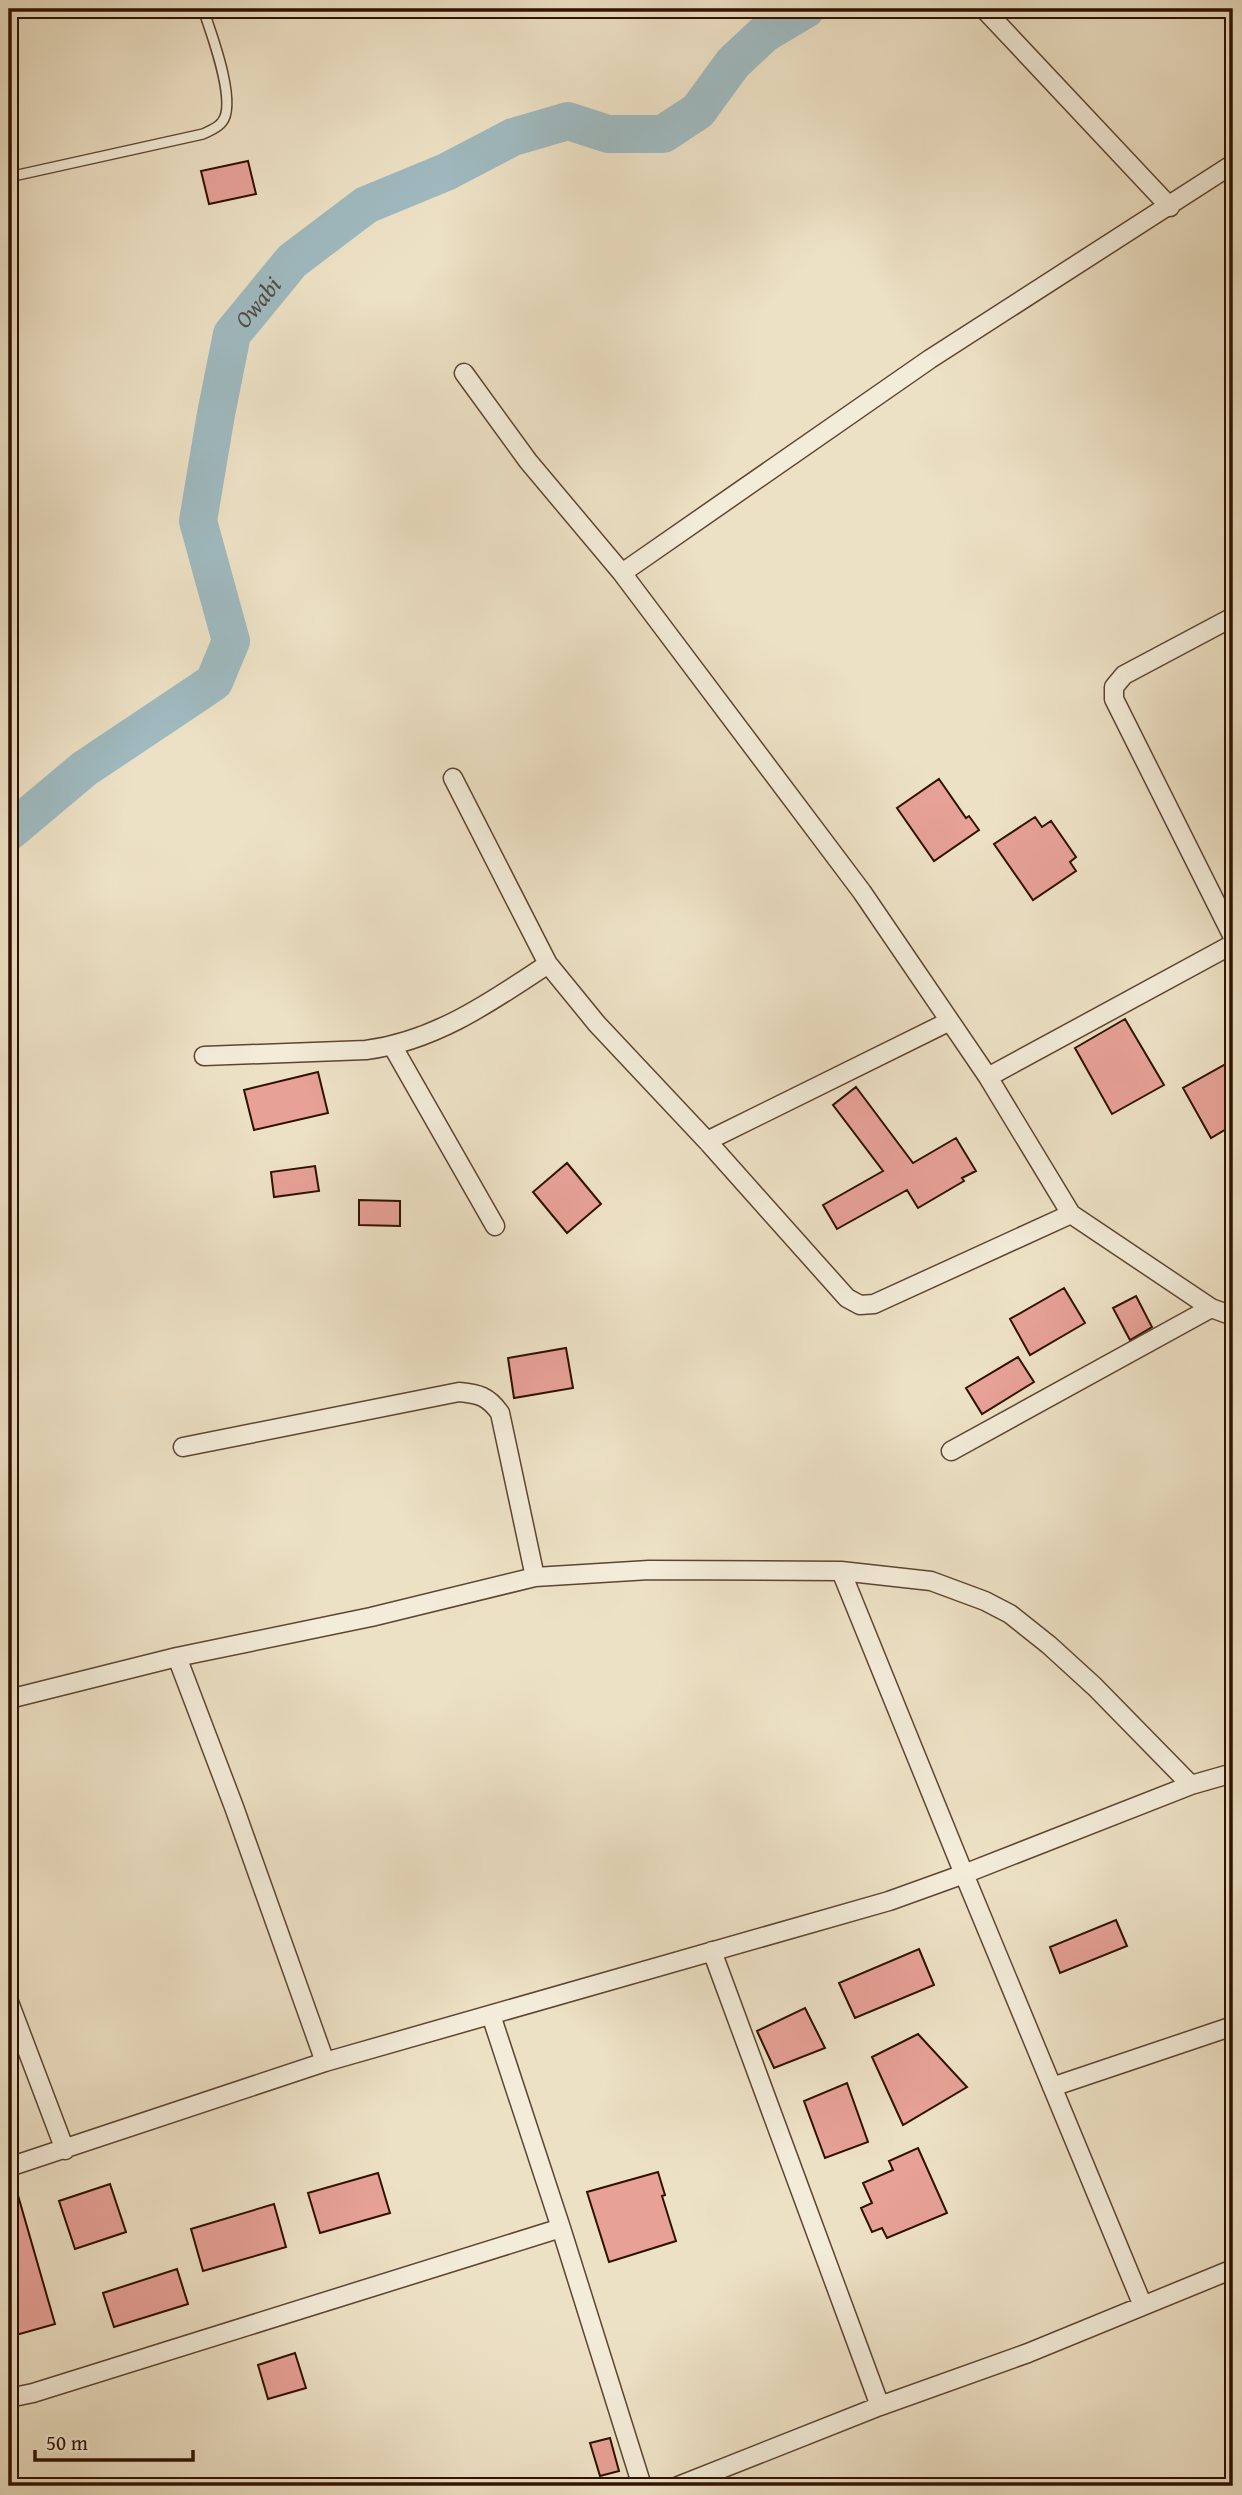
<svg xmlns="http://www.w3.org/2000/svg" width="1242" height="2495" font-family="'Gentium Book Plus',serif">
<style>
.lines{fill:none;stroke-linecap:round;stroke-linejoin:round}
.river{stroke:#9fbac0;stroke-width:38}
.building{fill:#e7a197;stroke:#2f1100;stroke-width:2}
.service-casing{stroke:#5e4531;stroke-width:12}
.minor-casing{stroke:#5e4531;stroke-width:21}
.service{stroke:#f3ecd9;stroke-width:9}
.minor{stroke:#f3ecd9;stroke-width:18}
.labels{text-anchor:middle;stroke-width:5;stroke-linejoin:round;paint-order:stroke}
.water-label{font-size:24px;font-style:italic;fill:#564c43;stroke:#f3ecd9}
</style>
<rect width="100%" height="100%" fill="#ede1c5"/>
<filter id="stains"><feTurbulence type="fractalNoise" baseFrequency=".00286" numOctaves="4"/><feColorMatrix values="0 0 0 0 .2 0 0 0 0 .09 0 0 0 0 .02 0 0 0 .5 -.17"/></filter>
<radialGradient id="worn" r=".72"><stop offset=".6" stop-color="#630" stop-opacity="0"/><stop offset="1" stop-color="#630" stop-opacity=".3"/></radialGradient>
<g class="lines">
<path class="river" id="s1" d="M 9,832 L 84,769 L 214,682 L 231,641 L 198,521 L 216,414 L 232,334 L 292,261 L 366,205 L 446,172 L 513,137 L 568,121 L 608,134 L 663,134 L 698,111 L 733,63 L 764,34 L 806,9"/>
</g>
<path class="building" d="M 248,161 L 256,194 L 209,204 L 201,171 Z
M 939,779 L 966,818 L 969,816 L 979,830 L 934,861 L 897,808 Z
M 1035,817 L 1042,827 L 1051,821 L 1076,857 L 1070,862 L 1076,871 L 1033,900 L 994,844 Z
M 1125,1019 L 1164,1085 L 1112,1114 L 1075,1048 Z
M 1233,1060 L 1233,1125 L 1211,1138 L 1183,1088 Z
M 318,1072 L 328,1113 L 254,1130 L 244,1090 Z
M 856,1087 L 913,1163 L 956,1138 L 976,1171 L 962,1178 L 964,1181 L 918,1208 L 907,1190 L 837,1229 L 823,1205 L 883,1171 L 833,1105 Z
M 567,1163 L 601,1204 L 567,1233 L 533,1192 Z
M 315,1166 L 319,1191 L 274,1197 L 271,1172 Z
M 359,1200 L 400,1201 L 400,1226 L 359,1225 Z
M 1064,1288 L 1085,1323 L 1030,1355 L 1010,1319 Z
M 1136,1296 L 1152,1327 L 1130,1340 L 1113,1308 Z
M 566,1348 L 573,1388 L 514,1398 L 508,1358 Z
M 1018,1357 L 1034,1382 L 982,1414 L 966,1388 Z
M 1116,1920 L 1127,1946 L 1060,1973 L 1050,1947 Z
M 919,1949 L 934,1985 L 855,2018 L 839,1983 Z
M 805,2008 L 825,2048 L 774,2068 L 757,2031 Z
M 918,2034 L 967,2087 L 903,2125 L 872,2057 Z
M 847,2083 L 868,2142 L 825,2158 L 804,2101 Z
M 918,2148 L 947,2213 L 887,2238 L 882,2228 L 872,2232 L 861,2208 L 872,2203 L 863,2183 L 893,2170 L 889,2161 Z
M 658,2172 L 665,2195 L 662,2196 L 676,2241 L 609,2262 L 587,2192 Z
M 378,2173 L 390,2213 L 320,2233 L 308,2193 Z
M 13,2178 L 55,2324 L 9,2337 L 9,2179 Z
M 110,2184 L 126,2232 L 75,2249 L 59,2201 Z
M 274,2204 L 286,2247 L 203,2271 L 191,2229 Z
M 177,2269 L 188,2304 L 114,2327 L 103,2293 Z
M 295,2353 L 306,2388 L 268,2399 L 258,2365 Z
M 610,2438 L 619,2471 L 600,2476 L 590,2443 Z"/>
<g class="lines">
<defs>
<path id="service" d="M 9,177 L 203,134 C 209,131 218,128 222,122 C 238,103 210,30 203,9"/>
<path id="minor" d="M 984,9 L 1170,207
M 464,373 L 528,461 L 622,573 L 862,892 L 988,1077 L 1071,1214 L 1211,1308 L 1233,1316
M 622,573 L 930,359 L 1233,164
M 1233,617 L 1124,675 L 1114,687 L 1114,699 L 1233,937
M 453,778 L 548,964 L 597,1024 L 707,1141 L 847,1298 L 860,1305 L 874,1304 L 1071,1214
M 393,1047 L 495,1226
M 204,1056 L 366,1050 C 435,1041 491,1002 548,964
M 988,1077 L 1233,944
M 707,1141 L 950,1021
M 183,1447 L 459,1392 C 479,1394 488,1396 500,1413 L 535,1577
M 951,1451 L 1211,1308
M 841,1571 L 964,1874 L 1143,2306
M 177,1657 L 234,1807 L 325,2062
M 9,1699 L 177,1657 L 371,1617 L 535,1577 L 649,1570 L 841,1571 L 931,1581 L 985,1601 L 1010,1614 L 1049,1645 L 1095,1687 L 1191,1785
M 712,1951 L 880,2406
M 9,2002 L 65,2150
M 491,2015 L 561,2228 L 642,2486
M 1052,2087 L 1233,2026
M 9,2167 L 325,2062 L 889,1901 L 964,1874 L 1191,1785 L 1233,1773
M 9,2398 L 33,2393 L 561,2228
M 678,2486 L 880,2406 L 1028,2353 L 1233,2269"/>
</defs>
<use href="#service" class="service-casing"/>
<use href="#minor" class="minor-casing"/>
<use href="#service" class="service"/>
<use href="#minor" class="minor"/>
</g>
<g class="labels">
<g class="water-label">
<text dy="8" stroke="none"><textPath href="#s1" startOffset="654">Owabi</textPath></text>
</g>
</g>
<rect width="1242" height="2495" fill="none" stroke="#ede1c5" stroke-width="35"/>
<rect x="10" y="10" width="1221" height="2474" fill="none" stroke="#2f1100" stroke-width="3.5"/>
<rect x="18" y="18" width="1207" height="2460" fill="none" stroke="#2f1100" stroke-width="2"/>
<path d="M35 2450v10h158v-10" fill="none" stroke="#2f1100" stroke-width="3.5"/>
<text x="46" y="2450" font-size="21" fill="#2f1100" stroke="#f3ecd9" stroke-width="5" paint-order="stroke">50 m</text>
<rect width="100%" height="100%" filter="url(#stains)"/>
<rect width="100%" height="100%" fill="url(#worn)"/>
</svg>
